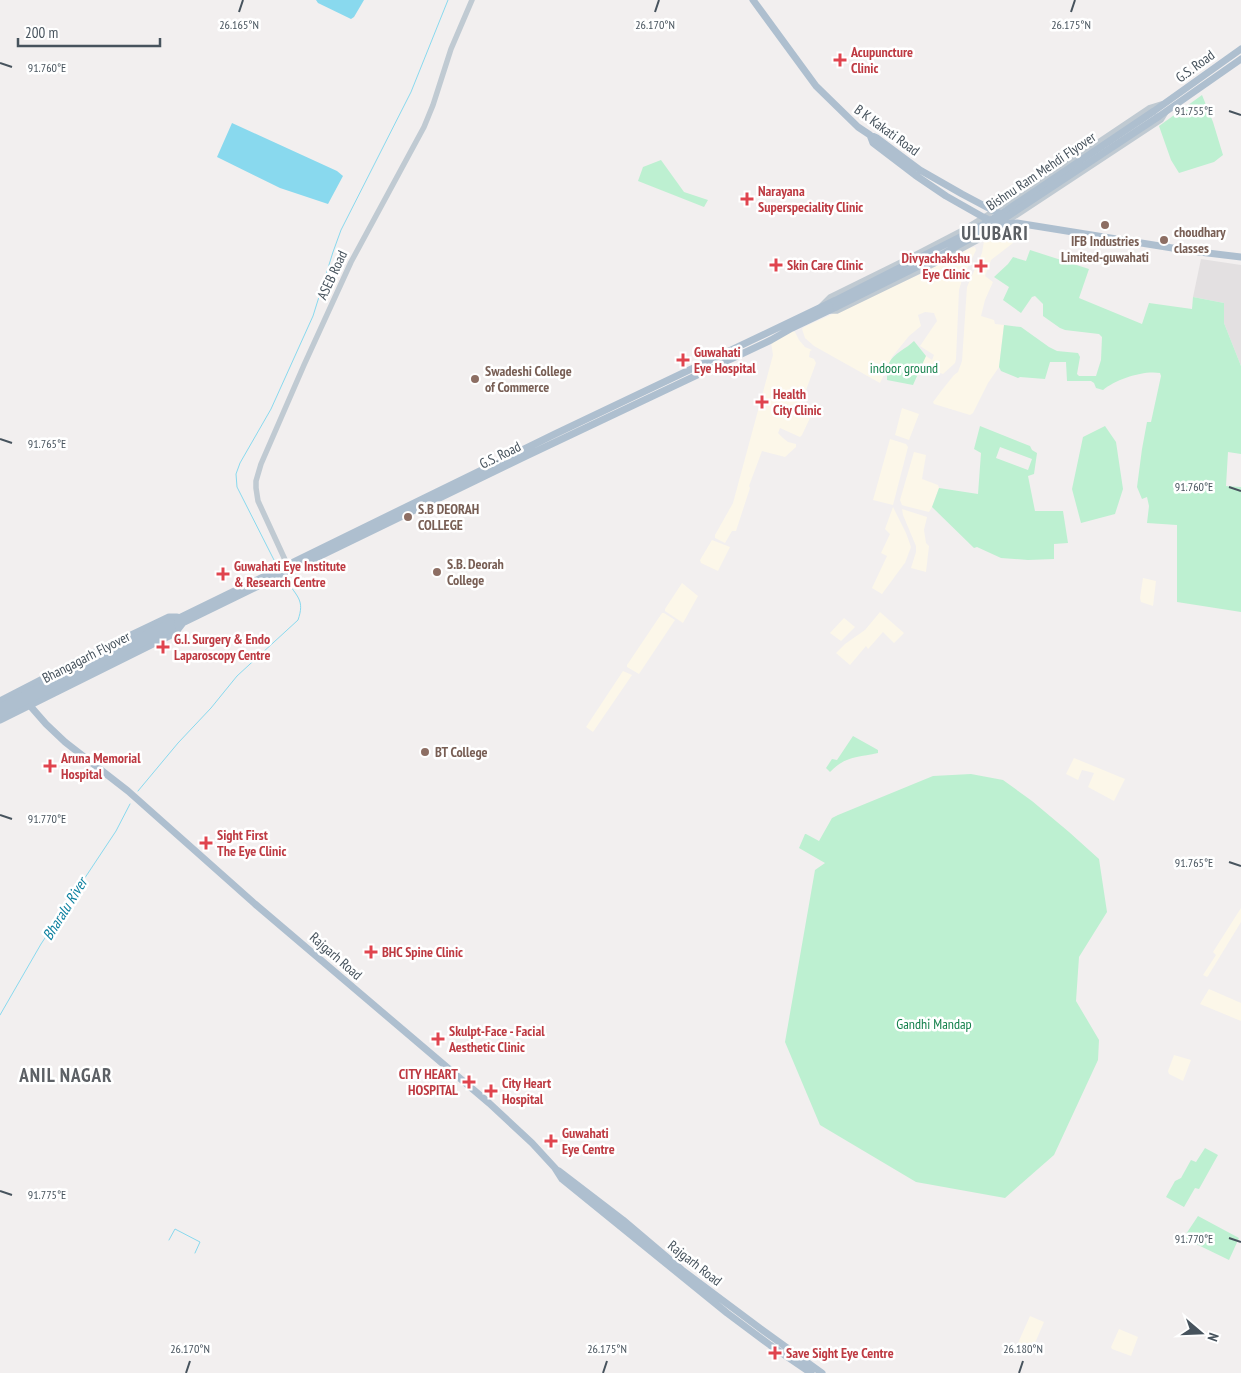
<svg xmlns="http://www.w3.org/2000/svg" width="1241" height="1373" font-family="'PT Sans Narrow',sans-serif">
<style>
.commercial{fill:#fcf7e9}
.education{fill:#e3e0e1}
.green{fill:#bdf0d1;fill-rule:evenodd}
.water{fill:#89d9ee}
.lines{fill:none;stroke-linecap:round;stroke-linejoin:round}
.stream{stroke:#89d9ee;stroke-width:1}
.minor{stroke:#c0cad2;stroke-width:5.5}
.major{stroke:#aebfcf;stroke-width:7}
.major-bridge{stroke:#aebfcf;stroke-width:7}
.ticks{fill:none;stroke:#47535d;stroke-width:2}
.health-dot{fill:#e0444e;stroke:#fff;stroke-width:2}
.education-dot{fill:#8d6e63;stroke:#fff;stroke-width:2}
.labels{text-anchor:middle;stroke-width:5;stroke-linejoin:round;paint-order:stroke}
.health-label{font-size:14px;font-weight:bold;fill:#be3a42;stroke:#fff;text-anchor:start}
.street-label{font-size:14px;fill:#47535d;stroke:#fff}
.education-label{font-size:14px;font-weight:bold;fill:#785e54;stroke:#fff;text-anchor:start}
.park-label{font-size:14px;fill:#15814c;stroke:#fff}
.water-label{font-size:15px;font-style:italic;fill:#0a7f9e;stroke:#fff}
.district-label{font-size:19px;font-weight:bold;letter-spacing:1px;fill:#5c6065;stroke:#fff}
.ticks-label{font-size:12px;text-anchor:middle;fill:#47535d;stroke:#fff;stroke-width:5;stroke-linejoin:round;paint-order:stroke}
</style>
<rect width="100%" height="100%" fill="#f2efef"/>
<path class="commercial" d="M 1017,226 L 1021,226 L 1021,235 L 1018,234 L 1012,239 L 1013,243 L 991,260 L 985,276 L 993,282 L 985,300 L 981,316 L 994,320 L 995,324 L 1004,325 L 999,367 L 988,383 L 973,413 L 970,415 L 934,404 L 933,402 L 942,390 L 954,375 L 958,372 L 962,361 L 967,287 L 982,253 L 984,241 L 1007,228 Z
M 975,247 L 976,250 L 962,280 L 959,290 L 956,359 L 955,363 L 943,374 L 921,367 L 924,358 L 926,356 L 932,360 L 934,355 L 920,346 L 937,321 L 934,313 L 925,312 L 918,315 L 921,326 L 909,336 L 892,357 L 880,383 L 814,346 L 805,338 L 802,329 L 804,327 L 925,272 L 970,248 Z
M 792,331 L 795,332 L 799,340 L 805,347 L 812,350 L 810,351 L 809,357 L 814,359 L 816,363 L 799,409 L 799,412 L 810,418 L 802,435 L 800,437 L 780,428 L 778,433 L 783,438 L 788,442 L 796,444 L 796,447 L 785,457 L 762,451 L 749,486 L 750,488 L 736,531 L 732,531 L 725,543 L 715,538 L 715,535 L 733,503 L 773,355 L 771,342 Z
M 902,408 L 919,414 L 909,440 L 895,435 Z
M 890,439 L 906,444 L 908,447 L 893,505 L 873,500 Z
M 914,452 L 926,455 L 922,479 L 938,485 L 939,488 L 932,507 L 929,512 L 905,506 L 902,505 L 900,500 Z
M 893,507 L 906,533 L 911,547 L 905,563 L 904,564 L 882,594 L 872,588 L 887,556 L 881,553 L 890,534 L 885,529 Z
M 902,509 L 927,517 L 924,530 L 926,543 L 929,546 L 926,572 L 911,568 L 916,552 L 916,546 L 903,515 Z
M 712,540 L 730,547 L 718,571 L 701,563 L 700,560 Z
M 1143,578 L 1156,581 L 1153,606 L 1141,602 L 1140,598 Z
M 682,583 L 698,596 L 683,623 L 665,611 L 665,609 Z
M 880,612 L 904,633 L 894,643 L 883,632 L 868,649 L 866,646 L 850,665 L 836,653 L 845,644 L 865,630 Z
M 662,613 L 664,613 L 675,620 L 639,674 L 627,667 L 627,665 Z
M 844,618 L 855,627 L 841,641 L 830,633 Z
M 623,671 L 632,675 L 593,732 L 586,727 Z
M 1074,758 L 1125,779 L 1114,801 L 1088,787 L 1094,773 L 1082,770 L 1078,780 L 1066,774 Z
M 1241,908 L 1241,922 L 1208,976 L 1207,977 L 1203,975 L 1216,955 L 1213,952 Z
M 1209,989 L 1241,1003 L 1241,1021 L 1200,1004 Z
M 1174,1055 L 1191,1060 L 1183,1081 L 1169,1074 L 1168,1071 Z
M 1030,1316 L 1044,1322 L 1032,1350 L 1030,1348 L 1018,1343 Z
M 1119,1329 L 1138,1337 L 1131,1356 L 1112,1349 L 1111,1347 Z"/>
<path class="education" d="M 1201,259 L 1241,265 L 1241,366 L 1224,323 L 1224,303 L 1193,297 Z"/>
<path class="green" d="M 1202,95 L 1213,122 L 1223,155 L 1214,162 L 1179,173 L 1171,160 L 1159,126 Z
M 661,160 L 684,192 L 708,200 L 704,207 L 638,181 L 643,167 Z
M 1030,250 L 1089,269 L 1079,298 L 1142,324 L 1149,303 L 1192,309 L 1193,297 L 1224,303 L 1224,323 L 1241,366 L 1241,454 L 1228,452 L 1226,486 L 1241,487 L 1241,612 L 1177,602 L 1177,525 L 1147,523 L 1149,506 L 1147,497 L 1142,499 L 1137,487 L 1142,449 L 1147,422 L 1151,422 L 1161,376 L 1160,373 C 1144,370 1116,379 1103,390 L 1096,388 L 1094,383 L 1091,381 L 1067,381 L 1066,362 L 1050,362 L 1045,379 L 1020,377 L 1018,378 L 1001,371 L 999,367 L 1004,325 L 1021,327 L 1049,347 L 1057,351 L 1078,353 L 1080,357 L 1077,374 L 1079,376 L 1096,376 L 1101,360 L 1102,337 L 1099,334 L 1065,330 L 1060,328 L 1043,316 L 1043,304 L 1035,296 L 1032,297 L 1021,313 L 1003,300 L 1009,287 L 994,277 L 1008,264 L 1013,257 L 1026,261 Z
M 914,341 L 926,356 L 913,385 L 887,380 C 887,375 887,368 889,363 C 894,353 906,349 914,341 Z
M 980,426 L 1030,446 L 1032,450 L 1037,453 L 1034,474 L 1028,476 L 1035,511 L 1063,511 L 1068,543 L 1054,544 L 1054,559 L 1028,560 L 1001,558 L 977,547 L 974,548 L 932,507 L 939,488 L 978,494 L 981,453 L 974,449 ZM 1000,447 L 1032,459 L 1028,470 L 996,458 Z
M 1105,426 L 1116,442 L 1123,489 L 1115,514 L 1081,523 L 1072,489 L 1083,437 Z
M 853,736 L 878,750 L 878,753 C 857,758 847,755 830,772 L 826,768 L 832,759 L 837,760 Z
M 971,774 L 1003,780 L 1032,801 L 1069,832 L 1099,859 L 1107,912 L 1079,957 L 1076,1001 L 1099,1040 L 1098,1060 L 1054,1155 L 1005,1198 L 916,1182 L 820,1125 L 785,1042 L 815,870 L 825,863 L 799,848 L 805,834 L 806,834 L 819,841 L 832,818 L 838,815 L 933,776 Z
M 1205,1148 L 1218,1155 L 1199,1189 L 1195,1188 L 1184,1207 L 1166,1197 L 1175,1181 L 1181,1178 L 1191,1160 L 1196,1162 Z
M 1198,1216 L 1239,1238 L 1229,1260 L 1196,1244 L 1184,1237 Z"/>
<path class="water" d="M 316,0 L 364,0 L 354,17 L 351,19 L 318,3 Z
M 232,123 L 337,171 L 343,176 L 328,204 L 280,188 L 217,157 Z"/>
<g class="lines">
<path class="stream" d="M 274,560 L 237,487 L 236,474 L 240,463 L 271,409 L 313,316 L 333,252 L 341,230 L 411,92 L 448,0
M 138,791 L 178,743 L 211,708 L 237,676 L 298,620 C 305,600 297,597 287,581
M 0,1015 L 41,944 L 116,831 L 130,804
M 169,1240 L 175,1229 L 200,1242 L 195,1253"/>
<path class="minor" d="M 821,306 L 830,297 L 901,262 L 959,232 L 1012,200 L 1149,108 L 1162,104
M 828,311 L 837,311 L 934,264 L 982,238 L 1161,120 L 1166,112
M 287,564 L 258,501 L 256,488 L 256,481 L 261,464 L 304,365 L 351,262 L 424,127 L 433,105 L 451,49 L 472,0"/>
<path class="major" d="M 753,0 L 816,86 L 858,127 L 870,135 L 877,138 L 920,170 L 962,194 L 994,211 L 1004,215
M 1158,117 L 1241,59
M 870,135 L 873,143 L 915,175 L 946,196 L 983,217 L 991,221 L 1003,224 L 1017,223 L 1191,251 L 1241,257
M 1001,214 L 1154,111 L 1241,49
M 171,622 L 555,434 L 834,301
M 172,628 L 524,457 L 771,340 L 792,328 L 836,307
M 18,692 L 46,724 L 65,742 L 128,791 L 255,904 L 489,1103 L 532,1143 L 555,1168 L 562,1179 L 727,1313 L 770,1345 L 811,1373
M 0,701 L 83,658 L 169,617 L 177,617
M 0,720 L 175,633 L 182,624
M 559,1171 L 623,1220 L 682,1270 L 761,1329 L 822,1373"/>
<path class="major-bridge" d="M 834,301 L 968,233 L 1001,214
M 836,307 L 939,256 L 993,226 L 1158,117
M 0,707 L 171,622
M 0,714 L 172,628"/>
</g>
<path class="ticks" d="M 239,12 L 243,0M 655,12 L 659,0M 1071,12 L 1075,0M 0,63 L 12,67M 1229,111 L 1241,115M 0,439 L 12,443M 1229,487 L 1241,491M 0,815 L 12,819M 1229,862 L 1241,866M 0,1191 L 12,1195M 1229,1238 L 1241,1242M 186,1373 L 190,1361M 603,1373 L 607,1361M 1019,1373 L 1023,1361"/>
<g class="health-dot">
<path d="M837.5 52.5h5v5h5v5h-5v5h-5v-5h-5v-5h5z"/>
<path d="M744.5 191.5h5v5h5v5h-5v5h-5v-5h-5v-5h5z"/>
<path d="M773.5 257.5h5v5h5v5h-5v5h-5v-5h-5v-5h5z"/>
<path d="M978.5 258.5h5v5h5v5h-5v5h-5v-5h-5v-5h5z"/>
<path d="M680.5 352.5h5v5h5v5h-5v5h-5v-5h-5v-5h5z"/>
<path d="M759.5 394.5h5v5h5v5h-5v5h-5v-5h-5v-5h5z"/>
<path d="M220.5 566.5h5v5h5v5h-5v5h-5v-5h-5v-5h5z"/>
<path d="M160.5 639.5h5v5h5v5h-5v5h-5v-5h-5v-5h5z"/>
<path d="M47.5 758.5h5v5h5v5h-5v5h-5v-5h-5v-5h5z"/>
<path d="M203.5 835.5h5v5h5v5h-5v5h-5v-5h-5v-5h5z"/>
<path d="M368.5 944.5h5v5h5v5h-5v5h-5v-5h-5v-5h5z"/>
<path d="M435.5 1031.5h5v5h5v5h-5v5h-5v-5h-5v-5h5z"/>
<path d="M466.5 1074.5h5v5h5v5h-5v5h-5v-5h-5v-5h5z"/>
<path d="M488.5 1083.5h5v5h5v5h-5v5h-5v-5h-5v-5h5z"/>
<path d="M548.5 1133.5h5v5h5v5h-5v5h-5v-5h-5v-5h5z"/>
<path d="M772.5 1345.5h5v5h5v5h-5v5h-5v-5h-5v-5h5z"/>
</g>
<g class="education-dot">
<circle cx="1105" cy="225" r="5"/>
<circle cx="1164" cy="240" r="5"/>
<circle cx="475" cy="379" r="5"/>
<circle cx="408" cy="517" r="5"/>
<circle cx="437" cy="572" r="5"/>
<circle cx="425" cy="752" r="5"/>
</g>
<g class="labels">
<g class="health-label">
<text x="851" y="57">Acupuncture<tspan x="851" dy="16">Clinic</tspan></text>
<text x="758" y="196">Narayana<tspan x="758" dy="16">Superspeciality Clinic</tspan></text>
<text x="970" y="263" text-anchor="end">Divyachakshu<tspan x="970" dy="16">Eye Clinic</tspan></text>
<text x="787" y="270">Skin Care Clinic</text>
<text x="694" y="357">Guwahati<tspan x="694" dy="16">Eye Hospital</tspan></text>
<text x="773" y="399">Health<tspan x="773" dy="16">City Clinic</tspan></text>
<text x="234" y="571">Guwahati Eye Institute<tspan x="234" dy="16">&amp; Research Centre</tspan></text>
<text x="174" y="644">G.I. Surgery &amp; Endo<tspan x="174" dy="16">Laparoscopy Centre</tspan></text>
<text x="61" y="763">Aruna Memorial<tspan x="61" dy="16">Hospital</tspan></text>
<text x="217" y="840">Sight First<tspan x="217" dy="16">The Eye Clinic</tspan></text>
<text x="382" y="957">BHC Spine Clinic</text>
<text x="449" y="1036">Skulpt-Face - Facial<tspan x="449" dy="16">Aesthetic Clinic</tspan></text>
<text x="458" y="1079" text-anchor="end">CITY HEART<tspan x="458" dy="16">HOSPITAL</tspan></text>
<text x="502" y="1088">City Heart<tspan x="502" dy="16">Hospital</tspan></text>
<text x="562" y="1138">Guwahati<tspan x="562" dy="16">Eye Centre</tspan></text>
<text x="786" y="1358">Save Sight Eye Centre</text>
</g>
<g class="street-label">
<text transform="translate(1195 66) rotate(-36)" y="5">G.S. Road</text>
<text transform="translate(887 130) rotate(36)" y="5">B K Kakati Road</text>
<text transform="translate(1041 171) rotate(-34)" y="5">Bishnu Ram Mehdi Flyover</text>
<text transform="translate(332 275) rotate(-65)" y="5">ASEB Road</text>
<text transform="translate(500 455) rotate(-26)" y="5">G.S. Road</text>
<text transform="translate(86 657) rotate(-27)" y="5">Bhangagarh Flyover</text>
<text transform="translate(336 956) rotate(41)" y="5">Rajgarh Road</text>
<text transform="translate(695 1263) rotate(38)" y="5">Rajgarh Road</text>
</g>
<g class="education-label">
<text x="1174" y="237">choudhary<tspan x="1174" dy="16">classes</tspan></text>
<text x="1105" y="246" text-anchor="middle">IFB Industries<tspan x="1105" dy="16">Limited-guwahati</tspan></text>
<text x="485" y="376">Swadeshi College<tspan x="485" dy="16">of Commerce</tspan></text>
<text x="418" y="514">S.B DEORAH<tspan x="418" dy="16">COLLEGE</tspan></text>
<text x="447" y="569">S.B. Deorah<tspan x="447" dy="16">College</tspan></text>
<text x="435" y="757">BT College</text>
</g>
<g class="park-label">
<text x="904" y="373">indoor ground</text>
<text x="934" y="1029">Gandhi Mandap</text>
</g>
<g class="water-label">
<text transform="translate(65 909) rotate(-58)" y="5">Bharalu River</text>
</g>
<g class="district-label">
<text x="995" y="240">ULUBARI</text>
<text x="66" y="1082">ANIL NAGAR</text>
</g>
</g>
<g class="ticks-label">
<text x="239" y="29">26.165°N</text>
<text x="655" y="29">26.170°N</text>
<text x="1071" y="29">26.175°N</text>
<text x="47" y="72">91.760°E</text>
<text x="1194" y="115">91.755°E</text>
<text x="47" y="448">91.765°E</text>
<text x="1194" y="491">91.760°E</text>
<text x="47" y="823">91.770°E</text>
<text x="1194" y="867">91.765°E</text>
<text x="47" y="1199">91.775°E</text>
<text x="1194" y="1243">91.770°E</text>
<text x="190" y="1353">26.170°N</text>
<text x="607" y="1353">26.175°N</text>
<text x="1023" y="1353">26.180°N</text>
</g>
<g transform="translate(1201 1333) rotate(109)" stroke="#ffffff" stroke-width="4" paint-order="stroke">
<path d="M0-4L9 19L0 12L-9 19Z" fill="#47535d"/>
<text y="-8" font-size="14" font-weight="bold" text-anchor="middle" fill="#47535d">N</text>
</g>
<path d="M18 38v8h142v-8" fill="none" stroke="#47535d" stroke-width="2.5"/>
<text x="25" y="38" font-size="15" fill="#47535d" stroke="#ffffff" stroke-width="4" paint-order="stroke">200 m</text>
</svg>
